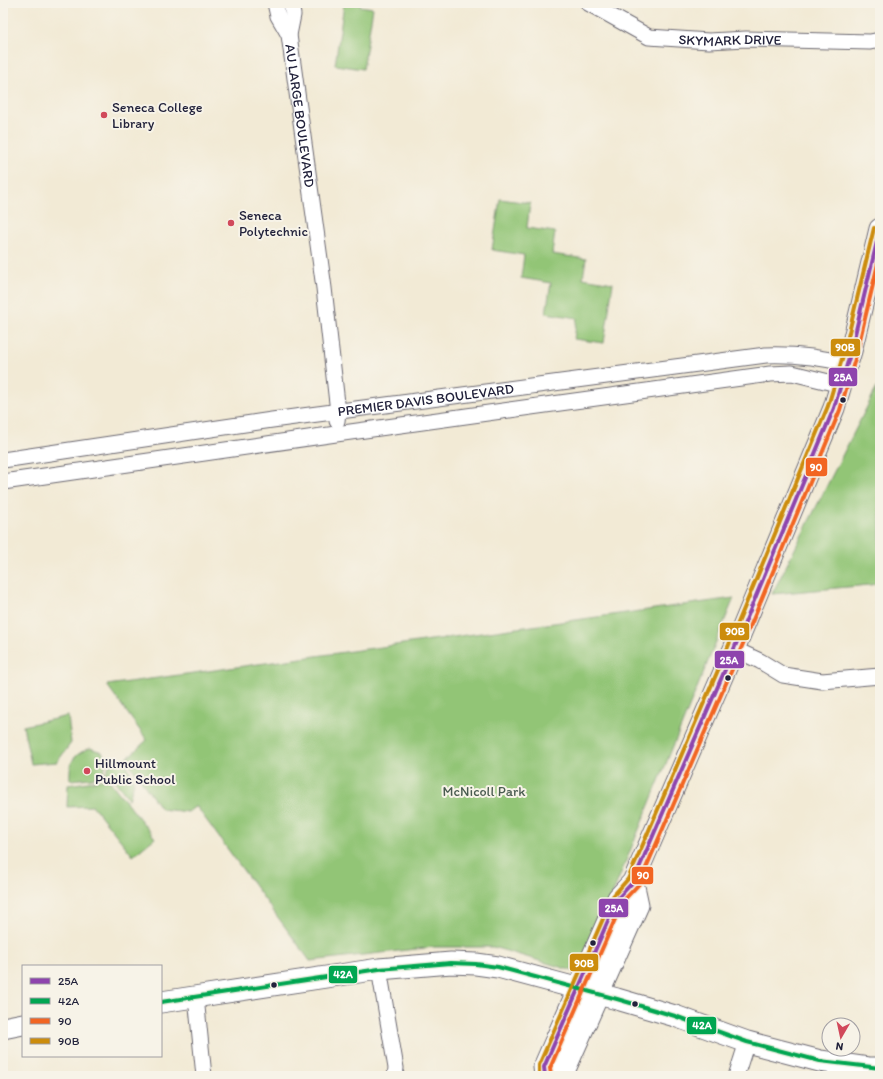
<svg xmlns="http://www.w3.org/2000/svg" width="883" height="1079" font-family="Itim,sans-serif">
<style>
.green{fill:#92c576;stroke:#5a7458}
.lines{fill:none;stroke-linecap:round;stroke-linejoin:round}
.street-casing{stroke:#6b6871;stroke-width:17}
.secondary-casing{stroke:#6b6871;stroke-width:23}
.street{stroke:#fff;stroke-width:15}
.secondary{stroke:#fff;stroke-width:21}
.bus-1-casing{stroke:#f7f3e8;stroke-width:7}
.bus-2-casing{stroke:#f7f3e8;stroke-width:7}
.bus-3-casing{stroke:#f7f3e8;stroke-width:7}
.bus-4-casing{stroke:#f7f3e8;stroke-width:7}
.bus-1{stroke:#8e44ad;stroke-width:4}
.bus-2{stroke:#00a651;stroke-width:4}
.bus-3{stroke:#f26522;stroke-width:4}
.bus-4{stroke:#cc8c0c;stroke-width:4}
.poi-dot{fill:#d1495b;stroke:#f7f3e8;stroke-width:1.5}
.bus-dot{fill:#22223b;stroke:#f7f3e8;stroke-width:1.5}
.labels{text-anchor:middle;stroke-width:4;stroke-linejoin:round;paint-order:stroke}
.street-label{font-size:14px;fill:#22223b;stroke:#f7f3e8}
.poi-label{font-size:14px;fill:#22223b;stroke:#f7f3e8;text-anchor:start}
.park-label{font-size:14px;fill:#495b50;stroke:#f7f3e8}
.line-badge{stroke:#f7f3e8;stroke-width:1.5}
.badge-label{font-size:11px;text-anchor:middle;font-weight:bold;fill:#fff}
</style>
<rect width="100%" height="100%" fill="#f7f3e8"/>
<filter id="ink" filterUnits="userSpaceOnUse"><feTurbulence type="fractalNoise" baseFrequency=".025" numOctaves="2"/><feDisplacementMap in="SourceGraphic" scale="8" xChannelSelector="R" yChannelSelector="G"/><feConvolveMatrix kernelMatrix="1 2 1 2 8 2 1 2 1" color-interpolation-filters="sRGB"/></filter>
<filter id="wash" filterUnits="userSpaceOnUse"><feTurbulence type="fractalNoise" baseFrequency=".012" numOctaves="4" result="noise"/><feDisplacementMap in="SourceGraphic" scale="16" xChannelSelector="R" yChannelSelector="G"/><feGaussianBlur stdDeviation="0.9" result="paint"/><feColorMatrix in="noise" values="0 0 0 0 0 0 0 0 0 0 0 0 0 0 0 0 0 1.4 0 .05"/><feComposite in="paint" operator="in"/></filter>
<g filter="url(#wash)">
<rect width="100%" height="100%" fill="#f2ead5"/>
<path class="green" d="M 338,3 L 360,3 L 360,6 L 373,8 L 363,69 L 335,65 L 344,4 Z
M 500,199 L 530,203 L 527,228 L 555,232 L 552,254 L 586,259 L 583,278 L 613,283 L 604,343 L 574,339 L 577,318 L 546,313 L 551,283 L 521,278 L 524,255 L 492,250 Z
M 880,376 L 880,584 L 772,594 L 878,385 Z
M 734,598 L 580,973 L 493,947 L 434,947 L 310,961 L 196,806 L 188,812 L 161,809 L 126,759 L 147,740 L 107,685 Z
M 68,716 L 71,743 L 57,762 L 31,764 L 23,726 Z
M 90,748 L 102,752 L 106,761 L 103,777 L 70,780 C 69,761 73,755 90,748 Z
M 118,762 L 127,765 L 134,783 L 129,799 L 111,776 L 105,775 L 109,765 Z
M 108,779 L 155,838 L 133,856 L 93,806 L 67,807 L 68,785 Z"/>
</g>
<g filter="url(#ink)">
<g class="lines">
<defs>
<g id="street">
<path d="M 275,3 L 278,16 L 289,35"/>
<path id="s1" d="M 291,3 L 293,15 L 289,35 L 324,288 L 338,412 L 337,421"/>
<path id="s2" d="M 588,3 L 649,37 L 709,41 L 746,39 L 870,42 L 880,40"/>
<path id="s3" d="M 3,460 L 272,420 L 766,355 C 795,354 820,357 848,364"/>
<path d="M 3,482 L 336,434 L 770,374 L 792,373 L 841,385"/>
<path d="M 734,649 L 760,661 L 783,675 L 822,681 L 880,676"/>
<path d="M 379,969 L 396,1068 L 395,1076"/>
<path d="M 196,997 L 204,1076"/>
<path d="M 736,1076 L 747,1042"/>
</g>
<path id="secondary" d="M 161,1002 L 379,969 L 451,963 L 476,964 L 498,967 L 617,999 L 675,1016 L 747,1042 L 820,1061 L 868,1068 L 880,1068
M 3,1028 L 23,1024
M 545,1076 L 544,1067 L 618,898 L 633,882 L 734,649 L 834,408 L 851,351 L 880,229
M 562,1076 L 638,905 L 633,882"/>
</defs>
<use href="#street" class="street-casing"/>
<use href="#secondary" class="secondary-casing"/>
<use href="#street" class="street"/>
<use href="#secondary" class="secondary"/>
<defs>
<path id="bus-1" d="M 545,1076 L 544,1067 L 618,898 L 633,882 L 734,649 L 834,408 L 851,351 L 880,229"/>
<path id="bus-2" d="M 161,1002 L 379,969 L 451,963 L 476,964 L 498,967 L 617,999 L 675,1016 L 747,1042 L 820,1061 L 880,1068"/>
<path id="bus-3" d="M 551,1075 L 550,1068 L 623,901 L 639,884 L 740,651 L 840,410 L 857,352 L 880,255"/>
<path id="bus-4" d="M 539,1076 L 539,1065 L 613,896 L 628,879 L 728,647 L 828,406 L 845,349 L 874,228"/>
</defs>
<use href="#bus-1" class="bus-1-casing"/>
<use href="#bus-2" class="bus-2-casing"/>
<use href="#bus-3" class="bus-3-casing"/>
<use href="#bus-4" class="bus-4-casing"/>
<use href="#bus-1" class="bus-1"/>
<use href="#bus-2" class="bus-2"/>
<use href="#bus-3" class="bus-3"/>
<use href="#bus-4" class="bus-4"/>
</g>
</g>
<g class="poi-dot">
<circle cx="104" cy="115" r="4"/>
<circle cx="231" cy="223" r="4"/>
<circle cx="87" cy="771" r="4"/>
</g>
<g class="bus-dot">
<circle cx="843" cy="400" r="3.5"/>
<circle cx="728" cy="678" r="3.5"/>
<circle cx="593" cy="943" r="3.5"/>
<circle cx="274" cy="985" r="3.5"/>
<circle cx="635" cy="1004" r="3.5"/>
</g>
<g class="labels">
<g class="street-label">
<text dy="5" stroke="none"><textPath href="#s2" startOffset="151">SKYMARK DRIVE</textPath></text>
<text dy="5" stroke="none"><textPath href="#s1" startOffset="114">AU LARGE BOULEVARD</textPath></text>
<text dy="5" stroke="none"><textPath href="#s3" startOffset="427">PREMIER DAVIS BOULEVARD</textPath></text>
</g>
<g class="poi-label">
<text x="112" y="112">Seneca College<tspan x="112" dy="16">Library</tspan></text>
<text x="239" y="220">Seneca<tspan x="239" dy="16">Polytechnic</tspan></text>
<text x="95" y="768">Hillmount<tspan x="95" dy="16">Public School</tspan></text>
</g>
<g class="park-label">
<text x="484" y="796">McNicoll Park</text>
</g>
</g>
<g class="line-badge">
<rect x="830" y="338" width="31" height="19" rx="4" fill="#cc8c0c"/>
<rect x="828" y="367" width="30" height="20" rx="4" fill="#8e44ad"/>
<rect x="805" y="457" width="23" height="20" rx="4" fill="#f26522"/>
<rect x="719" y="622" width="31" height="19" rx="4" fill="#cc8c0c"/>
<rect x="714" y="650" width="31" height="19" rx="4" fill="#8e44ad"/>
<rect x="631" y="866" width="23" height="19" rx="4" fill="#f26522"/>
<rect x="598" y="898" width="31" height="20" rx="4" fill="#8e44ad"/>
<rect x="569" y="953" width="30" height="19" rx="4" fill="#cc8c0c"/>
<rect x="328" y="965" width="30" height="19" rx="4" fill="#00a651"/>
<rect x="686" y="1016" width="31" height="19" rx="4" fill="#00a651"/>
</g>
<g class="badge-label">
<text x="845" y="351">90B</text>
<text x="843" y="381">25A</text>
<text x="816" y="471">90</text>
<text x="735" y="635">90B</text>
<text x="729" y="664">25A</text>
<text x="643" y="879">90</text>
<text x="614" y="912">25A</text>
<text x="584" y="967">90B</text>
<text x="343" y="978">42A</text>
<text x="702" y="1029">42A</text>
</g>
<rect width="883" height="1079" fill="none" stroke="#f7f3e8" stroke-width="16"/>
<rect x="22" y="965" width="140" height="92" fill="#f7f3e8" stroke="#a29fa3"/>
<rect x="30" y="978" width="20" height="6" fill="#8e44ad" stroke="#a29fa3"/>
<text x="58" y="985" font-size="12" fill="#22223b">25A</text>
<rect x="30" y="998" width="20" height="6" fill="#00a651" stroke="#a29fa3"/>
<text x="58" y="1005" font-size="12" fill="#22223b">42A</text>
<rect x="30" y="1018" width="20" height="6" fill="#f26522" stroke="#a29fa3"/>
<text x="58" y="1025" font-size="12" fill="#22223b">90</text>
<rect x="30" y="1038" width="20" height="6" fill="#cc8c0c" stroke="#a29fa3"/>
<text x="58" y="1045" font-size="12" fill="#22223b">90B</text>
<g transform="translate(841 1037) rotate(189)"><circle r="19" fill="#f7f3e8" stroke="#a29fa3"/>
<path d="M0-3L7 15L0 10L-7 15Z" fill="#d1495b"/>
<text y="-6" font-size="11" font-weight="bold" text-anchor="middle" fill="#22223b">N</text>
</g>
</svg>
